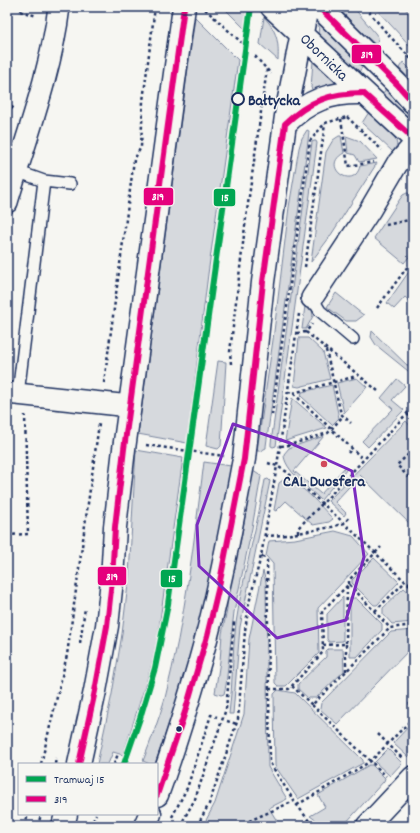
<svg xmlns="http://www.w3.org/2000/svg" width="420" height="833" font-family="Dekko,sans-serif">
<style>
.green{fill:#d6d9dd;stroke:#78849e}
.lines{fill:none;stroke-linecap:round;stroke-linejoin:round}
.lane-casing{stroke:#1b2f5e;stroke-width:14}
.street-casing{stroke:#1b2f5e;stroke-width:24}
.secondary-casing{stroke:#1b2f5e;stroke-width:25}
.path{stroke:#1b2f5e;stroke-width:2.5;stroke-dasharray:3 3;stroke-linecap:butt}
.lane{stroke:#f6f6f2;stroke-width:11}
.street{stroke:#f6f6f2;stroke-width:21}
.secondary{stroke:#f6f6f2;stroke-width:22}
.bus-1-casing{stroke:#f6f6f2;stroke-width:9}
.bus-1{stroke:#e5007d;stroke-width:6}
.tram-1-casing{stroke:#f6f6f2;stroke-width:9}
.tram-1{stroke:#00a651;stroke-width:6}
.marked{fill:none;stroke:#7b2cbf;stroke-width:3;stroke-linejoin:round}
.stop-dot{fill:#f6f6f2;stroke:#1b2f5e;stroke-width:2}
.poi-dot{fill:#d1495b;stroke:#f6f6f2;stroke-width:1.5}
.bus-dot{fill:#1b2f5e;stroke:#f6f6f2;stroke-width:1.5}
.labels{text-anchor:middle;stroke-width:3;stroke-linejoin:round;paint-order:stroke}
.street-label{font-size:16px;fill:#1b2f5e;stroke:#f6f6f2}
.stop-label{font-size:16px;font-weight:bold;fill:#1b2f5e;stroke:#f6f6f2;text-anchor:start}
.poi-label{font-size:16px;font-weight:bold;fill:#1b2f5e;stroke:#f6f6f2}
.line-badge{stroke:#f6f6f2;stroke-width:1.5}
.badge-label{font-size:11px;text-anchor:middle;font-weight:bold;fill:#fff}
</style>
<rect width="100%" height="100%" fill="#f6f6f2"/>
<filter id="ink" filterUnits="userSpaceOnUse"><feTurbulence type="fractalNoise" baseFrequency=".025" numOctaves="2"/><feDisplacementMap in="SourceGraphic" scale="8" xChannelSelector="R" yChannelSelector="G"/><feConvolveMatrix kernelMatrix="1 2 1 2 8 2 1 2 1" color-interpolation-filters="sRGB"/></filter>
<g filter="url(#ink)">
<path class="green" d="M 223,7 L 248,7 L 245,29 Z
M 338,7 L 353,7 L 375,33 L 378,37 L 377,46 L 358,29 Z
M 376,7 L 409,7 L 413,15 L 413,49 L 377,10 Z
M 195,17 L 238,60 L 208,274 L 187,443 L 138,434 Z
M 264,17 C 277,31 279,42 278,60 L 260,44 Z
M 319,24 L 363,66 L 357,75 L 318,36 Z
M 316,60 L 339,82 L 338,84 L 314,91 L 311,88 L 313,61 Z
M 403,62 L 413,72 L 413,83 L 399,68 Z
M 386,89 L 413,119 L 413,128 L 380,97 Z
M 369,112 L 395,137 L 397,145 L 393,152 L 362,123 Z
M 307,130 L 309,131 L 308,141 L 266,446 L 266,448 L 260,451 L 257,451 L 273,340 L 289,207 L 299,148 L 302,138 Z
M 339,136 L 341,136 L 344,153 C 319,166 354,192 360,166 L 377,163 L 329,238 L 311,262 L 326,152 L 333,140 Z
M 346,136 L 360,141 L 377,159 L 359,162 L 355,155 L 348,153 Z
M 314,141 L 316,141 L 317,143 L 276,446 L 273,447 L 271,446 L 271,443 L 312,142 Z
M 407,193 L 413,194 L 413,252 L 404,263 L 374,238 L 400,199 L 403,195 Z
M 408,273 L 413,277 L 413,304 L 405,297 L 394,309 L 387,303 Z
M 314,275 L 310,296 L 313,316 L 306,329 L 302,329 L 308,283 Z
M 336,293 L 362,314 L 364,315 L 356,321 L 346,321 L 327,307 Z
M 372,331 L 413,371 L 413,375 L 376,345 L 371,337 Z
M 299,338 L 308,338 L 323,352 L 330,379 L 299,387 L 294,386 Z
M 218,361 L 226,362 L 221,446 L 218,449 L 206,446 Z
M 357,378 L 367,387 L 344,413 L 337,383 Z
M 397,379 L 405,386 L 392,400 L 404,410 L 368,447 L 362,441 L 393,409 L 381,398 Z
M 332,385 L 339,418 L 332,425 L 301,396 L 302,392 Z
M 292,398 L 327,428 L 285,441 Z
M 406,421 L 413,429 L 413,527 L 360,475 L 335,502 L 346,513 L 344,516 L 328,501 Z
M 324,436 L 294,471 L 321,494 L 345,467 L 347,469 L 321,500 C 310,489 283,469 284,454 L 289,448 Z
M 136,450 L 183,458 L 158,634 L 151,667 L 123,755 L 113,752 L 108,764 L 97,764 L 112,694 L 122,634 L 129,576 Z
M 204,462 L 231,466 L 227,499 L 209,583 L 183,683 L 155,764 L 150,764 L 143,761 C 151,740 159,719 165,698 C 185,620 194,541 204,462 Z
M 253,471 L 261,476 L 252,528 L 234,612 L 226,685 L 224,694 L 221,695 L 215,693 L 220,661 L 222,634 L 227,610 L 227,597 L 241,539 Z
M 268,479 L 270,481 L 240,627 L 233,714 L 229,714 C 233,684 232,653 236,623 C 243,575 257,528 265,480 Z
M 283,480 C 301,481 320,506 333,519 L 329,522 L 313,525 L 286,501 L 276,511 L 274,510 L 279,483 Z
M 335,531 L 353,536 L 369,554 L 318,608 L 319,653 L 286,686 L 278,686 L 275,683 L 273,564 L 266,556 L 269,541 L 295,539 Z
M 374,558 L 399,582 L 377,605 L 374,605 L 352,583 L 352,580 Z
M 263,571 L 266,582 L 268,767 L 287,799 L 269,808 L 280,826 L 203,826 L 215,803 L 244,714 L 249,639 Z
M 404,588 L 413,596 L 413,622 L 392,624 L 383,614 L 383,608 Z
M 343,597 L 343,641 L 329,642 L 327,639 L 327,614 Z
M 350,598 L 356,598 L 382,624 L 382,630 L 357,657 L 350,657 Z
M 413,630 L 413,646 L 337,724 L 320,709 L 321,703 L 391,632 Z
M 328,649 L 343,649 L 344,671 L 316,698 L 308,698 L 298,689 L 298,684 L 326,657 L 326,651 Z
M 278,690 L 295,693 L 363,760 L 363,763 L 298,799 L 275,766 L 274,694 Z
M 413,722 L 413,751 L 408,757 L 393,743 Z
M 388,749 L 402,763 L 390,776 L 375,762 Z
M 369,765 L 372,765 L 385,778 L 384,781 L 343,826 L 324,826 L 310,816 L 325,807 L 318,795 Z"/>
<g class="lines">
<defs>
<path id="lane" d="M 16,171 L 44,181 L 70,184
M 312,298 L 320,311 L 353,339
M 18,394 L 44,181"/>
<path id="street" d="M 7,202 C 26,138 51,73 59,7
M 312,298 L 370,210 L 397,164 L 413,146
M 7,393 L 130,406
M 367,826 L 413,777"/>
<path id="secondary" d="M 272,7 L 413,138
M 319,7 L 397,84 L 413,102
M 285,124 C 308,100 331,92 363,93
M 79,764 L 95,691 L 107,626 L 112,580 L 115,527 L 124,449 L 184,7
M 157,795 C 173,751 187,706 200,661 C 219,595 231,527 244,459 L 263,282 L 287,109 L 307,7
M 63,826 L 66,814
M 145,826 L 150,814"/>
</defs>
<use href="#lane" class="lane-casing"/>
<use href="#street" class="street-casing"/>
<use href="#secondary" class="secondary-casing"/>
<path class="path" d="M 365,7 L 385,31 L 413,61
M 406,7 L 413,19
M 205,9 L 242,43
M 20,11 L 37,16
M 255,56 L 271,74
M 7,113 L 14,106
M 347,117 L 382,150
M 341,119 L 348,166 L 374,162
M 325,123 L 347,117
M 386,225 L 413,219
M 305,267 L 325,124
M 377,308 L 408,266 L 413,270
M 306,332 L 378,391
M 297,333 L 306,332 L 312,324
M 412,338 L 413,337
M 326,350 L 341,414 L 351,423
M 231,364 L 230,352 L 246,218 L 267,69
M 104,383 L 134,160 L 141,147 L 143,101 L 155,7
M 288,392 L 293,393 L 363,459
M 293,393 L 353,377 L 356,375
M 407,414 L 413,420
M 272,415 L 310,141 L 325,123
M 146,445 L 224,456
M 281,446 L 289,445 L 328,433 L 343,416
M 413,450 L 397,465 L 413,482
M 348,453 L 352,448
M 268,463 L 277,466 L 287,472 L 344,523 L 413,589
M 298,533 L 298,528 L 322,504 L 413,407
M 7,535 L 28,534 L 25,415
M 265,536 L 286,535 L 332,527 L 344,523 L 350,517
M 262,556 L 267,561 L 270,763 L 294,801 L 309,821 L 315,826
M 349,584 L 349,580 L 381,547
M 408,584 L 413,578
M 375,611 L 405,582
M 80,643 L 85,608
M 346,644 L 346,671
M 323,645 L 346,644 L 347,586
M 292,686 L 312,705 L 390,628
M 269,689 L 289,689 L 323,652 L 322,611 L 349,584 L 390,628 L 413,625
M 409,703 L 413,707
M 312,705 L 386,776
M 227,721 L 237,724
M 378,734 L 403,759
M 41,764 L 67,655 L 99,424
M 55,764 L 56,758
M 114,764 L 118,754
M 297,805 L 371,761 L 413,718
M 172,817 L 187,788 L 211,715 L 217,717
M 7,822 L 16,826
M 25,826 L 28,814
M 38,826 L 41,814
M 91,826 L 96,814
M 180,826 L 195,799 L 226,709 L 234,622
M 197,826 L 209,804 L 238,719 L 245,631 L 249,603 L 261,556 L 277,466 L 299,314
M 238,826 L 294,801"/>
<use href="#lane" class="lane"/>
<use href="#street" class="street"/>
<use href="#secondary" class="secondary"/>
<defs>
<path id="bus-1" d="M 319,7 L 397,84 L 413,102
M 79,764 L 95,691 L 107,626 L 112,580 L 115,527 L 124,449 L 184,7
M 157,795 L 185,712 L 207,636 L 219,586 L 234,510 L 244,459 L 263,282 L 285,124 C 309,101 330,93 363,93 L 413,138"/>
</defs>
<use href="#bus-1" class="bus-1-casing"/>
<use href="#bus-1" class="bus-1"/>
<defs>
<path id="tram-1" d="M 124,764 L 140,718 L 155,668 L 168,604 L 251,7"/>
</defs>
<use href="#tram-1" class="tram-1-casing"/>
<use href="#tram-1" class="tram-1"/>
</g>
</g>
<path class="marked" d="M 233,424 L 290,443 L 352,471 L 364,557 L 346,620 L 277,638 L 199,566 L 197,525 Z"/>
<circle class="stop-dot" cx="238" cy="99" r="6"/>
<circle class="poi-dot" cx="324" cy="464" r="4"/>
<circle class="bus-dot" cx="179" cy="729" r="3.5"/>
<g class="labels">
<g class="street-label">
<text transform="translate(325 56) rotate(44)" y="6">Obornicka</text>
</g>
<g class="stop-label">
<text x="248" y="105">Bałtycka</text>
</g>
<g class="poi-label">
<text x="324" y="486">CAL Duosfera</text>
</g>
</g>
<g class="line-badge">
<rect x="351" y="44" width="31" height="20" rx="4" fill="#e5007d"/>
<rect x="143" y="187" width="31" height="19" rx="4" fill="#e5007d"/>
<rect x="213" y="188" width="23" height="19" rx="4" fill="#00a651"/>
<rect x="97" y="566" width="30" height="20" rx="4" fill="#e5007d"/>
<rect x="160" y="569" width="23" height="19" rx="4" fill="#00a651"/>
</g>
<g class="badge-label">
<text x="367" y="58">319</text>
<text x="158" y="200">319</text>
<text x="225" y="201">15</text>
<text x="112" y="580">319</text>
<text x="172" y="582">15</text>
</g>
<rect width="420" height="833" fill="none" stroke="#f6f6f2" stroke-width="24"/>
<rect x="12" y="12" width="396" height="809" fill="none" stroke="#1b2f5e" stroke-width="1.5" filter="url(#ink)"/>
<rect x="18" y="763" width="140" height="52" fill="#f6f6f2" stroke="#9ea6b7"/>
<rect x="26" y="776" width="20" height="6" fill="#00a651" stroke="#9ea6b7"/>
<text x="54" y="783" font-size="12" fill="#1b2f5e">Tramwaj 15</text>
<rect x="26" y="796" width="20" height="6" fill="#e5007d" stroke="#9ea6b7"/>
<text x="54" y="803" font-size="12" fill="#1b2f5e">319</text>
</svg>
